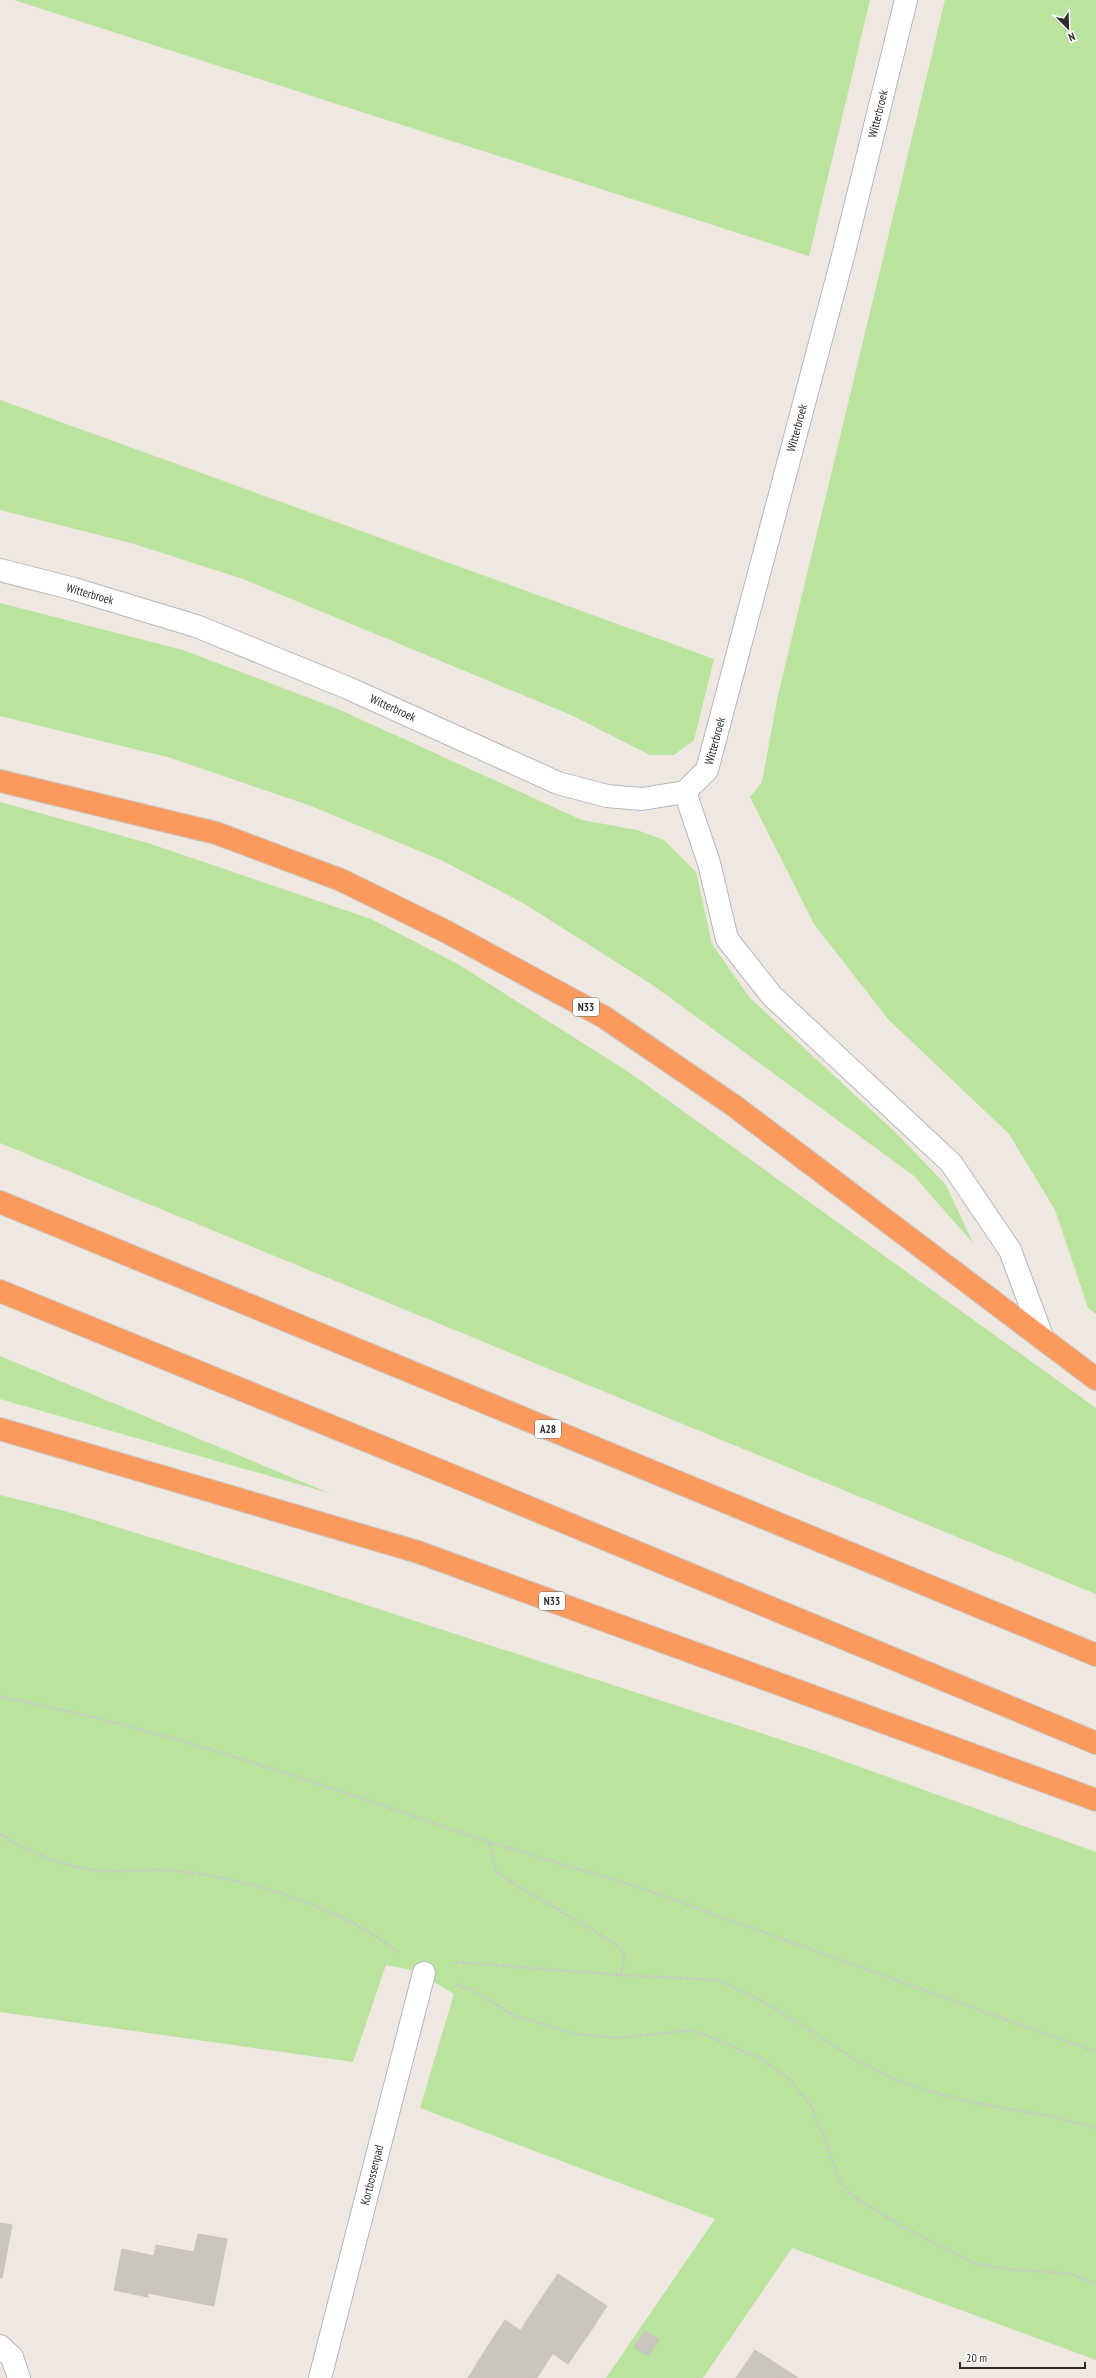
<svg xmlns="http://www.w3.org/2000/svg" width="1096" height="2378" font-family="'PT Sans Narrow',sans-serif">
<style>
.green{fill:#bae39e}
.building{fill:#cac6bf;stroke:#cac3ba}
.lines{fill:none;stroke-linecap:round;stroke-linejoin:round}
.lane-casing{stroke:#b4b7c0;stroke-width:24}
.street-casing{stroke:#b4b7c0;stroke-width:24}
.highway-casing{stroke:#c8c8c8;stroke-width:24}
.path{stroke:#c8c8c8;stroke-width:2.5;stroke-dasharray:3 2;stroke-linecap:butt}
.lane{stroke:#fff;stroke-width:22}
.street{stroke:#fff;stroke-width:22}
.highway{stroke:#fc9a5e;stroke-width:22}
.labels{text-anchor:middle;stroke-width:3;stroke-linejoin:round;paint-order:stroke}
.shield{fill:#fff;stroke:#6c6c6c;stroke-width:1}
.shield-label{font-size:11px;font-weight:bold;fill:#2d2d2d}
.street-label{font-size:12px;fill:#2d2d2d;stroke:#fff}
</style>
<rect width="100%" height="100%" fill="#eee8e1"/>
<path class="green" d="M 14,0 L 870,0 L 809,256 Z
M 945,0 L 1096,0 L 1096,1314 L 1088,1308 L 1055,1210 L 1009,1134 L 888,1019 L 814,924 L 750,797 L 762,782 L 778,695 Z
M 0,400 L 714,659 L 694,740 L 674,755 L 650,755 L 571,715 L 243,579 L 134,544 L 0,510 Z
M 0,603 L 183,650 L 338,709 L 582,820 L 637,830 L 664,840 L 696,872 L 712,944 L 750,998 L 896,1133 L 946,1185 L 973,1243 L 914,1176 L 654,986 L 523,903 L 443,861 L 311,806 L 171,758 L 0,716 Z
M 0,802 L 148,843 L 371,919 L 458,964 L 630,1073 L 1096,1408 L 1096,1594 L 0,1143 Z
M 0,1356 L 329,1493 L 0,1399 Z
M 0,1495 L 65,1511 L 314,1588 L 816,1751 L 1096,1852 L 1096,2360 L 792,2248 L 703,2378 L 606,2378 L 715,2219 L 420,2108 L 454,1994 L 416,1971 L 386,1965 L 353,2062 L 0,2012 Z"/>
<path class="building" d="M 0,2223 L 12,2225 L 2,2278 L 0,2278 Z
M 198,2234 L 227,2239 L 214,2306 L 148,2293 L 148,2297 L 114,2290 L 122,2249 L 154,2256 L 156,2245 L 194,2252 Z
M 558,2274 L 607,2306 L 588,2335 L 539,2302 Z
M 539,2302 L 588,2335 L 568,2364 L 520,2331 Z
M 505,2320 L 553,2353 L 537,2378 L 530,2378 L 486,2349 Z
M 645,2331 L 659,2340 L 648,2356 L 634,2347 Z
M 486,2349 L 530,2378 L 468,2378 Z
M 755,2350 L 783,2368 L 777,2378 L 736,2378 Z
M 783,2368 L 798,2378 L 777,2378 Z"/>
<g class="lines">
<defs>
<path id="lane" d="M 685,792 L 709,863 L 727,939 L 772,996 L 951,1163 L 1010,1250 L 1043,1339"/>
<path id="street" d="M 0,570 L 74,589 L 196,626 L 348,688 L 558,783 L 607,796 L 642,799 L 685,792 L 707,770 L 843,256 L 906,0
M 0,2346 L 12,2357 L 19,2378
M 320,2378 L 424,1973"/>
<path id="highway" d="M 0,781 L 216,833 L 341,880 L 447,932 L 604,1017 L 733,1105 L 1096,1379
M 0,1202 L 1096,1655
M 0,1291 L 463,1480 L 1096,1743
M 0,1429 L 418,1552 L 1096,1800"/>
</defs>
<use href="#lane" class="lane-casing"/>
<use href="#street" class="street-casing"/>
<use href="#highway" class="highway-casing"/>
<path class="path" d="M 0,1697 C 167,1728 329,1788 489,1842
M 0,1834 C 26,1852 73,1870 104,1871 C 128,1872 153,1868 177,1871 C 247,1878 343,1908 398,1952
M 456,1962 L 620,1975 C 626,1959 628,1955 614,1943 L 500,1875 L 495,1868 L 489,1842 L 638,1887 L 1096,2052
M 620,1975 L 716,1980 L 734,1987 L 778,2010 L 856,2060 L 892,2078 L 926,2090 L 970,2102 L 1055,2117 L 1096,2128
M 456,1985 L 472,1990 L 515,2016 L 576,2034 L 620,2038 L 693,2030 L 758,2057 L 787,2077 L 809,2103 L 819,2124 L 839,2179 L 847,2190 L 857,2199 L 904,2227 L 974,2263 L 1007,2269 L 1073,2274 L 1096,2285"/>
<use href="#lane" class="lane"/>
<use href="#street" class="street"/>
<use href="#highway" class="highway"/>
</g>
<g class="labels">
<g class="shield">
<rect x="573" y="998" width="26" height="18" rx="3"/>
<rect x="535" y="1420" width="26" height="18" rx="3"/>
<rect x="539" y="1592" width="26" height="18" rx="3"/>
</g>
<g class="shield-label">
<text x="586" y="1011">N33</text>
<text x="548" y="1433">A28</text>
<text x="552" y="1605">N33</text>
</g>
<g class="street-label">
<text transform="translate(878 114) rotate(-76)" y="4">Witterbroek</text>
<text transform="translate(797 428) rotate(-75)" y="4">Witterbroek</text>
<text transform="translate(90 594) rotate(16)" y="4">Witterbroek</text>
<text transform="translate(393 708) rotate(24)" y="4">Witterbroek</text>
<text transform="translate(715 741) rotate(-75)" y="4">Witterbroek</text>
<text transform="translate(372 2175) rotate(-76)" y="4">Kortbossenpad</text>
</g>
</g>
<g transform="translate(1068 28) rotate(157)" stroke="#ffffff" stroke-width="3" paint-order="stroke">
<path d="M0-3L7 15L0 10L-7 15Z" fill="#2d2d2d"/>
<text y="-6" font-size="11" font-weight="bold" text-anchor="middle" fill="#2d2d2d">N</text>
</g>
<path d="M960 2362v6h125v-6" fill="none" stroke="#2d2d2d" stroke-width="2"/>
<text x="966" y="2362" font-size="12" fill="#2d2d2d" stroke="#ffffff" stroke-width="3" paint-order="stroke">20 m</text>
</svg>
